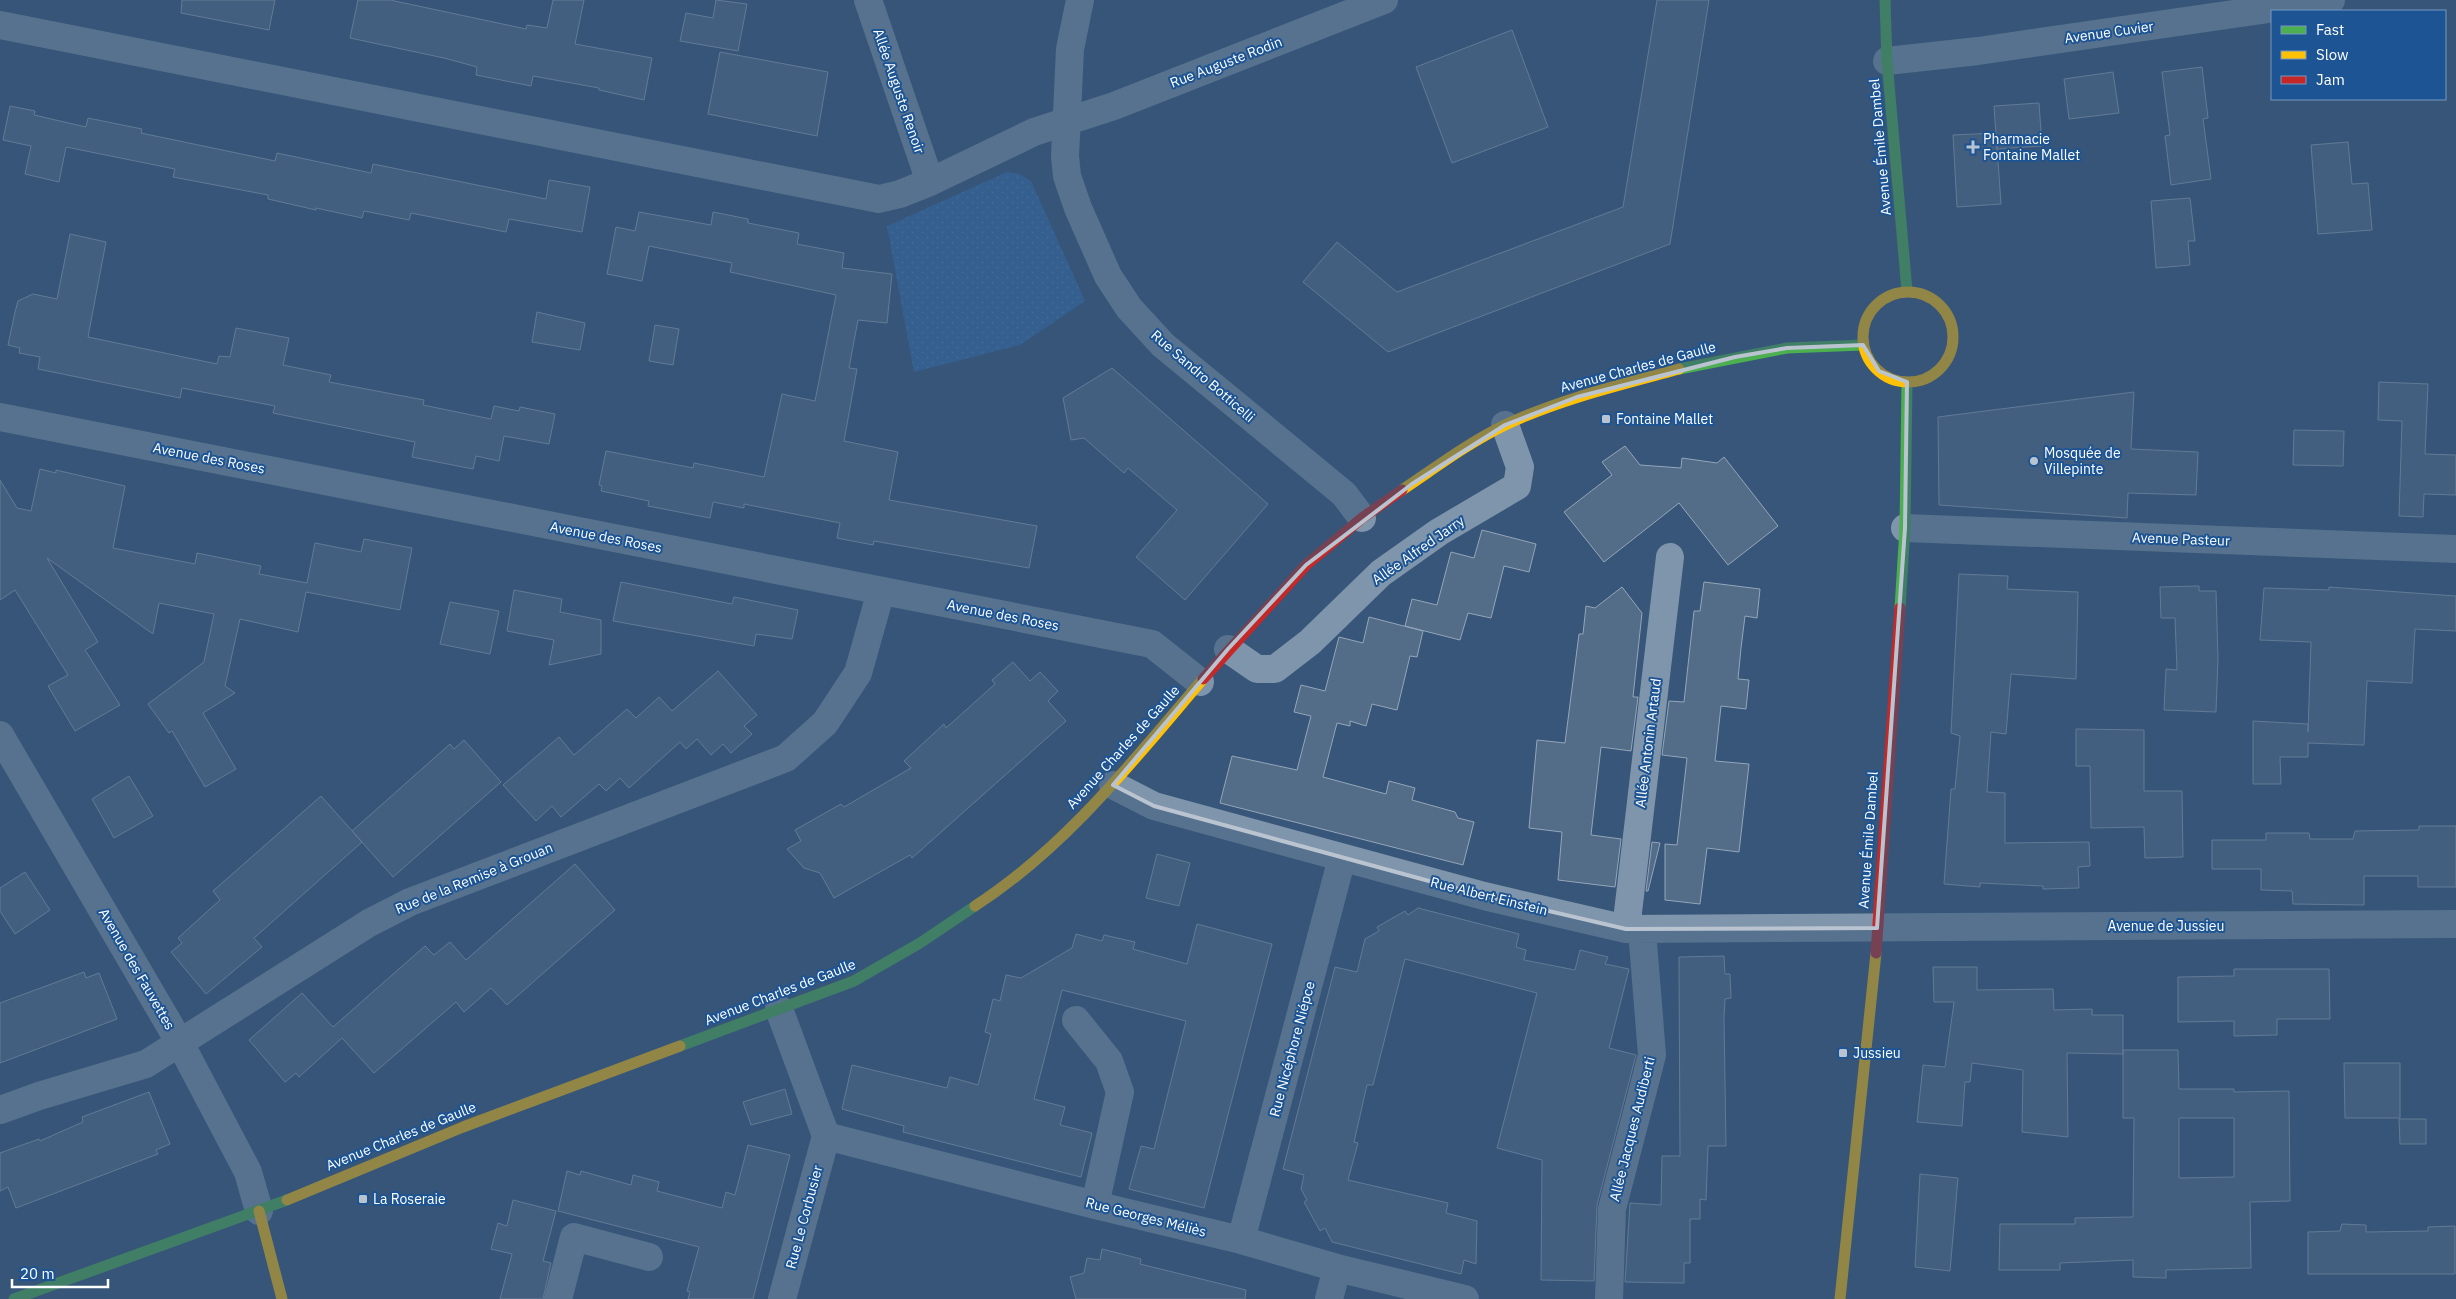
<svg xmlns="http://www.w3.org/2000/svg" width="2456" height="1299" font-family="'IBM Plex Sans',sans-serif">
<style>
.park{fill:url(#park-dots)}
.building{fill:#536c88;stroke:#94a6b9;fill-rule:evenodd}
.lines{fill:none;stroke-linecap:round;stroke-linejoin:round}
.street{stroke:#7f95ab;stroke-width:28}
.fast{stroke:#4caf50;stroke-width:11}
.slow{stroke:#ffc107;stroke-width:11}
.jam{stroke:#c62828;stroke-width:11}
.marked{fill:none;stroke:#b9c4d0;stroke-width:4;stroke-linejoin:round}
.poi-dot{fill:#b9c4d0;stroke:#1c5494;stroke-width:2}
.labels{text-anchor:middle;stroke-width:4;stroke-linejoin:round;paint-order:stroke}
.street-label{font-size:14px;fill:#fff;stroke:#1c5494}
.poi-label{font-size:14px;fill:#fff;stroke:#1c5494;text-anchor:start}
</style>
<defs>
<pattern id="park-dots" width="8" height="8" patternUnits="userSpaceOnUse" patternTransform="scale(1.25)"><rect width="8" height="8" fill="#316baa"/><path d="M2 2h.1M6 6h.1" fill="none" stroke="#5081b7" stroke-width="1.8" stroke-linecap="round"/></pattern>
</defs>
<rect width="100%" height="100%" fill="#375679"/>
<path class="park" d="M 1007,172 L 1019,174 L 1031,181 L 1085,301 L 1020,345 L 914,372 L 887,226 Z"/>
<path class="building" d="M 182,0 L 275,0 L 269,30 L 181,13 Z
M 358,0 L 390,0 L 526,29 L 527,25 L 547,28 L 553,0 L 584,0 L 575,44 L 652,58 L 644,100 L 599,90 L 599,88 L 533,76 L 531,86 L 476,75 L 477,67 L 444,58 L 350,38 Z
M 716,0 L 747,4 L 738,51 L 680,41 L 686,13 L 713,18 Z
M 1657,0 L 1709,0 L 1670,244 L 1388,352 L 1303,282 L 1337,242 L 1397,292 L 1623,207 Z
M 1512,30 L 1548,127 L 1452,163 L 1416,67 Z
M 720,52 L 828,72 L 817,136 L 708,114 Z
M 2202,67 L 2208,118 L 2203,119 L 2211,179 L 2171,185 L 2165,136 L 2170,135 L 2162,72 Z
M 2113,72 L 2119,113 L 2069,119 L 2064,79 Z
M 2039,103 L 2042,146 L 1997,149 L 1994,106 Z
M 10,106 L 35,111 L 34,115 L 86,127 L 88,118 L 142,129 L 141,133 L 275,161 L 277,153 L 371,173 L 373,164 L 546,199 L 549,180 L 590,187 L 582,232 L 509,219 L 506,232 L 411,213 L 409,220 L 364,211 L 362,218 L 316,208 L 316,210 L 268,199 L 268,195 L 173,177 L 175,169 L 66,147 L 59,182 L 25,174 L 31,146 L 3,140 Z
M 1996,133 L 2001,204 L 1957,207 L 1953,135 Z
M 2348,142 L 2352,184 L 2368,183 L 2372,230 L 2318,234 L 2311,145 Z
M 2190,198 L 2195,241 L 2188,241 L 2190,265 L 2156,268 L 2151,201 Z
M 639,212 L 711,225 L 713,212 L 748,219 L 748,223 L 799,233 L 797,244 L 844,253 L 842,268 L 892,274 L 887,323 L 858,320 L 849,368 L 857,369 L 844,441 L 898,452 L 889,500 L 1037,526 L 1029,568 L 874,541 L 873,545 L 837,538 L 840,523 L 744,504 L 744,508 L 713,502 L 710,518 L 648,506 L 649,501 L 601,491 L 602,486 L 599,485 L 606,451 L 693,468 L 694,463 L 764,477 L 782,394 L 815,401 L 836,295 L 730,272 L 732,263 L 649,246 L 642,281 L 607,274 L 616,227 L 635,231 Z
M 70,234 L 106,242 L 88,337 L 217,364 L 219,356 L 230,357 L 236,328 L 289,338 L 283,365 L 331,375 L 329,382 L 424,400 L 423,405 L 491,419 L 494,406 L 519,411 L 520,407 L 555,414 L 549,444 L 504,436 L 499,461 L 476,456 L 473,469 L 412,457 L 415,442 L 273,413 L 275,406 L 182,388 L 180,398 L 38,369 L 40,357 L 19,353 L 20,348 L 8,345 L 15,312 L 18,301 L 33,294 L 57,299 Z
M 537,312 L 585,323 L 580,350 L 532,342 Z
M 655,325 L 679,329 L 673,365 L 649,361 Z
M 1112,368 L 1268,504 L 1185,600 L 1136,557 L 1177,510 L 1128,468 L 1124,473 L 1084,438 L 1071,440 L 1063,398 Z
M 2379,382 L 2428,384 L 2425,454 L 2456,455 L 2456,495 L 2424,494 L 2423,517 L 2399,516 L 2402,421 L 2378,420 Z
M 2134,392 L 2131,449 L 2198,452 L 2196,495 L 2128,493 L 2127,518 L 1939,505 L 1938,417 Z
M 2294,430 L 2344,431 L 2343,466 L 2293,465 Z
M 1625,446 L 1640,465 L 1681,468 L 1682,458 L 1717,463 L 1724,457 L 1778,526 L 1728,565 L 1679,503 L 1604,562 L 1564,512 L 1612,475 L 1602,462 Z
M 40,469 L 56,473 L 56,470 L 125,486 L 113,548 L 195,564 L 197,553 L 261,566 L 259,574 L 307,583 L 315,543 L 361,552 L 364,539 L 412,548 L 400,610 L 306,592 L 298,632 L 240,619 L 225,686 L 235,693 L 203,713 L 236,769 L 205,787 L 172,731 L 169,733 L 148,704 L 204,662 L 214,614 L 159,603 L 153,634 L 47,558 L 98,642 L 85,650 L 120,705 L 75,731 L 48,686 L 68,675 L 15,590 L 0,600 L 0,480 L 17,508 L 31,511 Z
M 1482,530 L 1536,544 L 1529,572 L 1504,566 L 1491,618 L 1468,613 L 1460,640 L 1405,626 L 1412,599 L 1437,605 L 1451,552 L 1474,558 Z
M 1959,574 L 2008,576 L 2007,589 L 2078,592 L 2076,679 L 2011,674 L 2006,734 L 1991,732 L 1987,792 L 2005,793 L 2005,843 L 2089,842 L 2090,866 L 2078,867 L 2079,888 L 2043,889 L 2043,886 L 1980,883 L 1980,887 L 1944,884 L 1951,789 L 1955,789 L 1960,736 L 1951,733 Z
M 621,582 L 732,604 L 734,597 L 798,610 L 792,639 L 756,634 L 754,646 L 613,621 Z
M 1704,582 L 1760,589 L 1757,618 L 1745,616 L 1741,648 L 1738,679 L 1749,680 L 1746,709 L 1721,706 L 1715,761 L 1749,764 L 1739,852 L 1707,848 L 1700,904 L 1665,900 L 1665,844 L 1677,845 L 1687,758 L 1662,755 L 1669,701 L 1684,702 L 1694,611 L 1700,611 Z
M 2199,586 L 2199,591 L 2216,591 L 2218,658 L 2216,712 L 2164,710 L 2166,669 L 2177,670 L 2175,618 L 2161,618 L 2160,587 Z
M 1622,587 L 1642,613 L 1633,697 L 1638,697 L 1631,751 L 1601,747 L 1591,835 L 1621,839 L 1615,887 L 1558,880 L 1562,832 L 1529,828 L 1537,740 L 1565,743 L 1579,634 L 1583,634 L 1586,606 L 1595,608 Z
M 2329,587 L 2456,596 L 2456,631 L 2415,629 L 2412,683 L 2367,681 L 2364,745 L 2308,743 L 2308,757 L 2280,757 L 2281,784 L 2253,784 L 2253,721 L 2308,724 L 2308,732 L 2311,642 L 2260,640 L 2264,588 L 2329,590 Z
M 514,590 L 562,599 L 560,612 L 601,620 L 601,654 L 549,665 L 554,640 L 507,631 Z
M 450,602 L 499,611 L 490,654 L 440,644 Z
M 1369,617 L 1423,631 L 1417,657 L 1410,656 L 1397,710 L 1372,704 L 1366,726 L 1350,721 L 1350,726 L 1337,723 L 1323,777 L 1386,794 L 1389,781 L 1415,788 L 1412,800 L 1455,812 L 1458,818 L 1474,822 L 1463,865 L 1220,803 L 1232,756 L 1297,770 L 1311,716 L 1294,712 L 1301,685 L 1325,691 L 1339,637 L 1363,643 Z
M 1013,662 L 1030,681 L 1040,672 L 1058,691 L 1048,701 L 1066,721 L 912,858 L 910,855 L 834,898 L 820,873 L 804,868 L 787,849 L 801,841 L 795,830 L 841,804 L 844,807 L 911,768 L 904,761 L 944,724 L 946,728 L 995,684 L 992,680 Z
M 718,671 L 757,715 L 744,726 L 752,734 L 731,753 L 723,744 L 711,755 L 697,739 L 686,749 L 680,742 L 629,788 L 620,778 L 606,791 L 599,784 L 561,817 L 552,806 L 536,821 L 503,785 L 559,737 L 574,755 L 627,709 L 636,718 L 659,697 L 672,711 Z
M 2076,729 L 2144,730 L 2144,791 L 2182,791 L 2183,857 L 2145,858 L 2144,827 L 2091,828 L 2090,766 L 2076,766 Z
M 464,740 L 501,782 L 393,877 L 352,831 L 450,744 L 454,749 Z
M 129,776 L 153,816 L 114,838 L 92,799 Z
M 321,796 L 362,842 L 254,938 L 262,947 L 206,994 L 171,952 L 182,943 L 178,938 L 220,900 L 213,891 Z
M 2419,826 L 2456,826 L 2456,887 L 2418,887 L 2418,876 L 2364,876 L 2364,905 L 2293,904 L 2292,891 L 2261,890 L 2261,869 L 2212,869 L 2212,840 L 2266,840 L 2266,833 L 2309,833 L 2310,839 L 2353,839 L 2355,831 L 2419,830 Z
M 1652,842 L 1660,843 L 1648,891 L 1646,891 Z
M 1157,854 L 1190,863 L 1179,906 L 1146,898 Z
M 575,864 L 615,910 L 507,1005 L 491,988 L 464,1012 L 456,1002 L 374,1073 L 342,1038 L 299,1077 L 296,1073 L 285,1082 L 249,1040 L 302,993 L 333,1027 L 425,946 L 434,955 L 450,942 L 466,960 Z
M 25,872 L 50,910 L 15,934 L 0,911 L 0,888 Z
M 1418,908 L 1519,934 L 1516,947 L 1526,950 L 1524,960 L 1575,970 L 1580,950 L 1608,957 L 1605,964 L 1629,969 L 1609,1048 L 1636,1055 L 1597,1205 L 1594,1281 L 1541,1280 L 1542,1160 L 1497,1148 L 1537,993 L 1405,959 L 1373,1085 L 1367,1085 L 1354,1142 L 1358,1143 L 1348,1180 L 1448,1203 L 1446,1213 L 1477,1221 L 1476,1264 L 1464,1260 L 1461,1274 L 1332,1242 L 1325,1228 L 1320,1231 L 1304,1202 L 1307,1200 L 1301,1189 L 1304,1175 L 1283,1169 L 1335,967 L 1357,972 L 1365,939 L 1379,931 L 1377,927 L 1405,911 L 1408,915 Z
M 1197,924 L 1272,944 L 1204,1208 L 1129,1189 L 1141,1146 L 1154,1149 L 1186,1021 L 1062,990 L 1034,1099 L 1065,1107 L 1060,1125 L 1092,1133 L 1081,1177 L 903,1132 L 904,1126 L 842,1109 L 852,1065 L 947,1088 L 950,1077 L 978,1085 L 991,1034 L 985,1032 L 993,999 L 1000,1001 L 1006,975 L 1021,978 L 1072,948 L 1076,934 L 1102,941 L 1104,935 L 1135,942 L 1133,949 L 1187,964 Z
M 1724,956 L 1725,974 L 1730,974 L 1731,998 L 1725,999 L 1724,1018 L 1726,1146 L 1708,1146 L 1706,1200 L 1700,1199 L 1700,1219 L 1690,1219 L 1690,1263 L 1684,1263 L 1684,1283 L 1625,1282 L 1630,1203 L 1661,1205 L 1662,1156 L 1680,1156 L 1679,957 Z
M 1933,967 L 1977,967 L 1977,990 L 2053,989 L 2054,1010 L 2092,1009 L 2092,1015 L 2123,1015 L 2123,1054 L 2067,1053 L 2068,1137 L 2022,1132 L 2023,1070 L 1972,1063 L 1970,1082 L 1965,1082 L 1962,1126 L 1917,1122 L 1923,1065 L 1945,1067 L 1954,1002 L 1934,1002 Z
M 2234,969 L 2329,969 L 2330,1019 L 2277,1019 L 2277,1035 L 2234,1036 L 2234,1021 L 2178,1022 L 2178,977 L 2234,976 Z
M 84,972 L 86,978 L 99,973 L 117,1019 L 0,1063 L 0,1003 Z
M 2123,1050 L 2178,1050 L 2179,1089 L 2234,1089 L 2234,1092 L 2289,1091 L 2290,1201 L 2250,1202 L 2251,1268 L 2166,1270 L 2166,1278 L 2133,1277 L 2133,1260 L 2060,1263 L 2060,1270 L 1999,1270 L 2000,1224 L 2075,1224 L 2075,1218 L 2133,1217 L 2134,1118 L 2123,1118 ZM 2179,1118 L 2234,1118 L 2234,1177 L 2179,1178 Z
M 2344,1063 L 2400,1063 L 2400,1118 L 2345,1118 Z
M 785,1089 L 792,1114 L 751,1125 L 743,1102 Z
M 149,1092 L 170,1144 L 156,1150 L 158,1154 L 16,1208 L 8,1187 L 0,1191 L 0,1153 L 39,1139 L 40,1141 L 83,1122 L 82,1117 Z
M 2399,1119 L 2426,1119 L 2426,1144 L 2400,1144 Z
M 748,1145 L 790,1155 L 753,1299 L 688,1299 L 690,1292 L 687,1291 L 699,1247 L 558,1211 L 567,1171 L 580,1175 L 581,1171 L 631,1185 L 633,1175 L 659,1182 L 657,1191 L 722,1208 L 726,1192 L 735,1195 Z
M 1920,1174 L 1958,1178 L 1950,1271 L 1915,1267 Z
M 513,1200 L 556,1211 L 543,1261 L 551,1263 L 543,1299 L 500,1299 L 512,1254 L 491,1249 L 498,1223 L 507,1226 Z
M 2342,1224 L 2366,1225 L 2366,1232 L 2428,1231 L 2428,1227 L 2455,1226 L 2455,1274 L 2308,1274 L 2308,1232 L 2340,1231 Z
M 1102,1249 L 1141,1259 L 1140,1264 L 1246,1290 L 1245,1299 L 1076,1299 L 1070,1277 L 1084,1273 L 1087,1258 L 1100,1260 Z"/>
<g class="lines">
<path class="street" d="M 868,0 L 930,182
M 1080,0 L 1070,49 L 1065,156 L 1067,176 L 1078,208 L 1108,276 L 1129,308 L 1163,345 L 1344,494 L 1362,518
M 0,25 L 879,199 L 900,194 L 930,182 L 1034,132 L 1114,106 L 1384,0
M 1887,61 L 1978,51 L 2331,0
M 0,417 L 1152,644 L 1200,682
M 1905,528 L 2456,549
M 1228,649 L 1257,669 L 1275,669 L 1310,642 L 1381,573 L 1439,532 L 1517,486 L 1520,467 L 1505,425
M 0,735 L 180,1043 L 248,1172 L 259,1211
M 1113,785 L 1154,806 L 1484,896 L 1626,929 L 2456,924
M 1626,929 L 1670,557
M 779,1009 L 826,1136
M 1076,1020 L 1109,1061 L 1120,1092 L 1095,1205
M 0,1110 L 39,1096 L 146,1064 L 369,923 L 410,902 L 786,758 L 825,723 L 858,673 L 881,591
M 826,1136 L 1095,1205 L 1241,1240 L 1337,1268 L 1465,1299
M 1241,1240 L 1342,858
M 558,1299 L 574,1237 L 649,1257
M 782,1299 L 826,1136
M 1329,1299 L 1337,1268
M 1609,1299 L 1612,1209 L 1652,1055 L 1642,930"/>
<path class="fast" d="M 1885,0 L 1887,61 L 1907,291
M 1679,369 L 1787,348 L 1863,345
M 1900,608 L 1905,528 L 1907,382
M 680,1046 L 854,981 L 920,943 L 975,906
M 14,1299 L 287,1200"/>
<path class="slow" d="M1863 337a45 45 0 1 1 90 0a45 45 0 1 1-90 0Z
M 1402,490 C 1435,468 1468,443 1505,425 C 1560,399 1620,385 1679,369
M 975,906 C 1066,847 1133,761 1203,679
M 287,1200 L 463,1127 L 680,1046
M 259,1211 L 282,1299
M 1840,1299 L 1876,953"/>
<path class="jam" d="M 1203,679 L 1306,565 L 1362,518 L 1402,490
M 1876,953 L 1900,608"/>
</g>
<path d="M0 0H2456V1299H0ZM 1863,345 L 1879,371 L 1907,382 L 1905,528 L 1877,928 L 1626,929 L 1484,896 L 1154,806 L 1113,785 L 1228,649 L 1306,565 L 1412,484 L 1505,425 L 1577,397 L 1735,357 L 1787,348 Z" fill="#375679" fill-opacity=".55" fill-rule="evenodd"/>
<path class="marked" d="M 1863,345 L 1879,371 L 1907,382 L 1905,528 L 1877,928 L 1626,929 L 1484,896 L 1154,806 L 1113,785 L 1228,649 L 1306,565 L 1412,484 L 1505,425 L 1577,397 L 1735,357 L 1787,348 Z"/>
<g class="poi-dot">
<path d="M1970.5 139.5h5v5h5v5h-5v5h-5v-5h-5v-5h5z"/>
<rect x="1601" y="414" width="10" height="10" rx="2.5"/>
<circle cx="2034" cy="461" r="5"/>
<rect x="1838" y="1048" width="10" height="10" rx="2.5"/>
<rect x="358" y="1194" width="10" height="10" rx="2.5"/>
</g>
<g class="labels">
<g class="street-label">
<text transform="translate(2109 32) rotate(-8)" y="5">Avenue Cuvier</text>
<text transform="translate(1226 62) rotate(-21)" y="5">Rue Auguste Rodin</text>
<text transform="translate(899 91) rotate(71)" y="5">Allée Auguste Renoir</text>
<text transform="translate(1880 147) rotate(-95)" y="5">Avenue Émile Dambel</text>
<text transform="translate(1638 367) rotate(-15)" y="5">Avenue Charles de Gaulle</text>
<text transform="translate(1203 376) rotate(41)" y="5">Rue Sandro Botticelli</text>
<text transform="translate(209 458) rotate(11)" y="5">Avenue des Roses</text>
<text transform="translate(606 537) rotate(11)" y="5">Avenue des Roses</text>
<text transform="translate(2181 539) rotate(2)" y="5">Avenue Pasteur</text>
<text transform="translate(1418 550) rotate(-35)" y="5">Allée Alfred Jarry</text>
<text transform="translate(1003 615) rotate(11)" y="5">Avenue des Roses</text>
<text transform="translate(1648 743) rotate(-83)" y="5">Allée Antonin Artaud</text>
<text transform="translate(1123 747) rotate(-48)" y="5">Avenue Charles de Gaulle</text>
<text transform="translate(1868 840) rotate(-86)" y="5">Avenue Émile Dambel</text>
<text transform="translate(474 878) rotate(-22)" y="5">Rue de la Remise à Grouan</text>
<text transform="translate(1489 896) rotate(14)" y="5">Rue Albert Einstein</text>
<text x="2166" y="931">Avenue de Jussieu</text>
<text transform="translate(137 969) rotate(60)" y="5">Avenue des Fauvettes</text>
<text transform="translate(780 992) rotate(-21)" y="5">Avenue Charles de Gaulle</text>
<text transform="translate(1292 1049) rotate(-75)" y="5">Rue Nicéphore Niépce</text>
<text transform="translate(1632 1129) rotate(-76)" y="5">Allée Jacques Audiberti</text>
<text transform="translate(401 1136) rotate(-22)" y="5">Avenue Charles de Gaulle</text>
<text transform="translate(804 1217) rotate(-75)" y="5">Rue Le Corbusier</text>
<text transform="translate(1146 1217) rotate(14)" y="5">Rue Georges Méliès</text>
</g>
<g class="poi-label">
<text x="1983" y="144">Pharmacie<tspan x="1983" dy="16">Fontaine Mallet</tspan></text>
<text x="1616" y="424">Fontaine Mallet</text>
<text x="2044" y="458">Mosquée de<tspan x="2044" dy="16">Villepinte</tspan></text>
<text x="1853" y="1058">Jussieu</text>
<text x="373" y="1204">La Roseraie</text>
</g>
</g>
<rect x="2271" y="10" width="175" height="90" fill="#1c5494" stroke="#7798bf"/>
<rect x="2281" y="26" width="25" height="8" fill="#4caf50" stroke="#7798bf"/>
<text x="2316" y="35" font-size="15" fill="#ffffff">Fast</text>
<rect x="2281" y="51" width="25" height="8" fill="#ffc107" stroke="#7798bf"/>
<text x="2316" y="60" font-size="15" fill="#ffffff">Slow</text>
<rect x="2281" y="76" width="25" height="8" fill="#c62828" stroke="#7798bf"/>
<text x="2316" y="85" font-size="15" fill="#ffffff">Jam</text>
<path d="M12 1279v8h96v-8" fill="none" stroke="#ffffff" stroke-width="2.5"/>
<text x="20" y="1279" font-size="15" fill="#ffffff" stroke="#1c5494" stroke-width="4" paint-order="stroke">20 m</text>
</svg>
